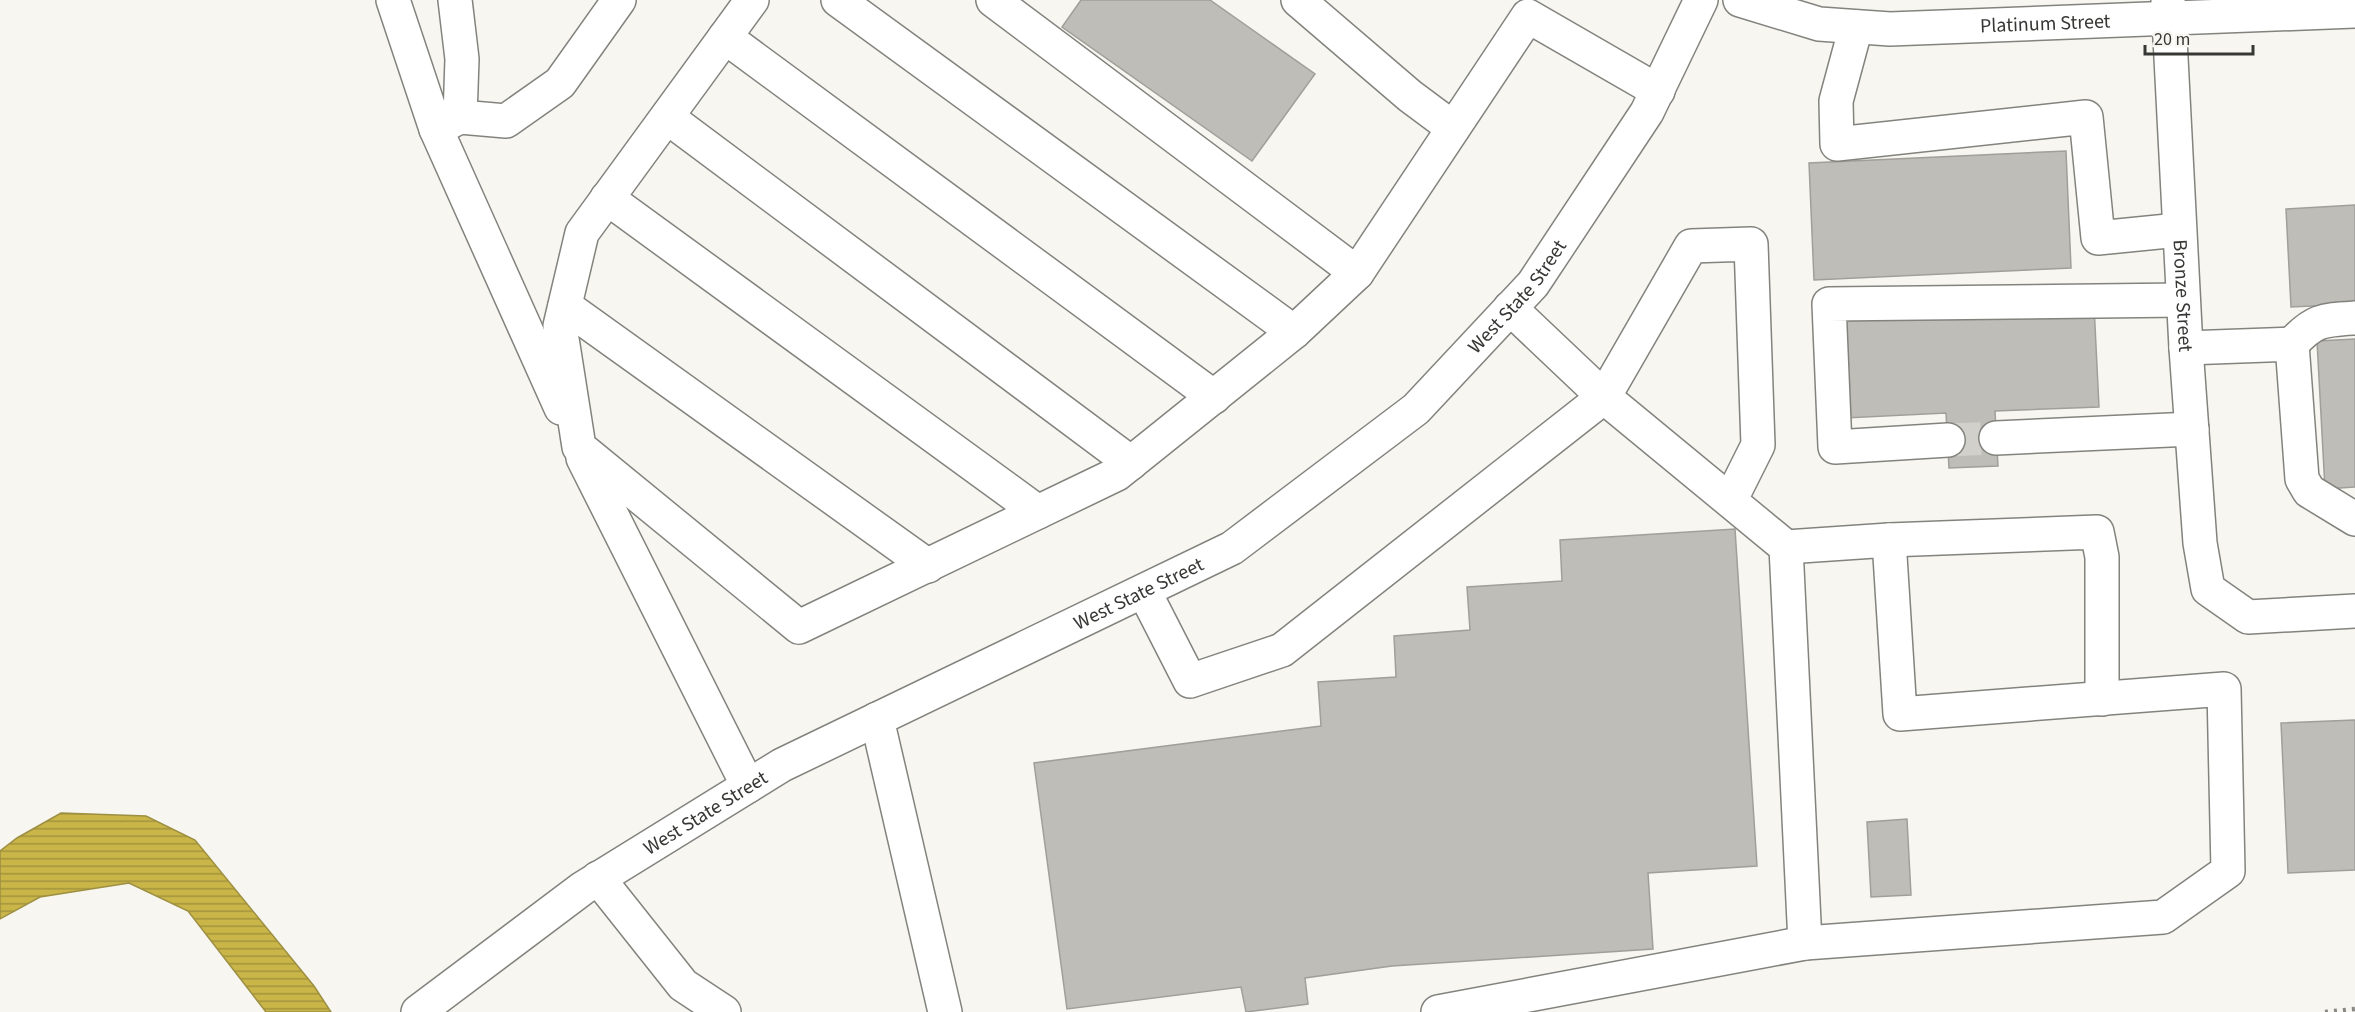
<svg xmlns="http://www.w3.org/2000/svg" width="2355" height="1012" font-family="'Source Sans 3',sans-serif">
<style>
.water{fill:url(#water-rules);stroke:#9d8f42;stroke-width:1.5}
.building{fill:#bebdb8;stroke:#a09f9a;stroke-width:1.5}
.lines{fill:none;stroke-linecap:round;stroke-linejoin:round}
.minor-tunnel{stroke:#d1d0cb;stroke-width:33;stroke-dasharray:33 16;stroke-linecap:butt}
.minor-casing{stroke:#83837e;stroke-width:36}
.minor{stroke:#fff;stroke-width:33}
.rail{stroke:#898885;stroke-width:4.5;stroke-dasharray:3 6;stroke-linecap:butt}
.labels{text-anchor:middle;stroke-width:4.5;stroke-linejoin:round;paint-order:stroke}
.street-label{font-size:20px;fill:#373735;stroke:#f7f6f1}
</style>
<defs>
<pattern id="water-rules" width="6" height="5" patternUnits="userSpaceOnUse" patternTransform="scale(1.5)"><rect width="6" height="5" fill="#c9b548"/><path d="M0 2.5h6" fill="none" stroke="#a4943d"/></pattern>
</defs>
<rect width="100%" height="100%" fill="#f7f6f1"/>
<path class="water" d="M 61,813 L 146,816 L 195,840 L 314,986 L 331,1012 L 266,1012 L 188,911 L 129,883 L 40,897 L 0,919 L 0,851 L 17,838 Z"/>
<path class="building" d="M 1081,0 L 1210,0 L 1315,74 L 1252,161 L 1062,27 Z
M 2066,151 L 2071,268 L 1814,280 L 1809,163 Z
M 2355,205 L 2355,304 L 2291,307 L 2286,209 Z
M 2094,305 L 2099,407 L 1995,411 L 1998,466 L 1949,468 L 1946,413 L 1845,418 L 1840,317 Z
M 2355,339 L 2355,487 L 2325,489 L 2317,341 Z
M 1735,529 L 1757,866 L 1648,873 L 1653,949 L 1392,966 L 1305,978 L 1308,1004 L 1246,1012 L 1241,987 L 1067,1009 L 1034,763 L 1321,726 L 1318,682 L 1396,677 L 1394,636 L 1470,630 L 1467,587 L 1562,581 L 1560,540 Z
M 2355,720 L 2355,870 L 2288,873 L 2281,723 Z
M 1907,819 L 1911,895 L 1871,897 L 1867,822 Z"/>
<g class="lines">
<path class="minor-tunnel" d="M 1948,440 L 1996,438"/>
<defs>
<g id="minor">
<path d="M 393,0 L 436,129 L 460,117 L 506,121 L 560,83 L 619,0"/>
<path d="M 455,0 L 462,59 L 460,117"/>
<path d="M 752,0 L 582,233 L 560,326 L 579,447 L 799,627 L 1117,474 L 1294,332 L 1357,273 L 1528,16 L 1658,91"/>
<path d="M 838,0 L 1294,332"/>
<path d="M 993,0 L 1357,273"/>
<path d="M 1298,0 L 1410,96 L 1453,128"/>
<path id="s1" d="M 1740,0 L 1819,24 L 1890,29 L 2355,11"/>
<path id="s2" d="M 2168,0 L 2186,348 L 2200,543 L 2208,589 L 2248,617 L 2355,611"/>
<path d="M 1856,27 L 1836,101 L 1837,144 L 2086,117 L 2098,238 L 2178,230"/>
<path d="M 725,37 L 1214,397"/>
<path d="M 667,117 L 1131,463"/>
<path d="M 436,129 L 561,408"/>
<path d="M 607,198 L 1038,512"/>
<path d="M 565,306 L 928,566"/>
<path d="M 2292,344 C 2314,320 2322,320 2355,318"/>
<path d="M 2186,348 L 2292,344 L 2302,479 L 2309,491 L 2355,519"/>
<path d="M 1996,438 L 2192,429"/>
<path d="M 1948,440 L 1835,447 L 1829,304 L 2183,300"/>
<path d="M 583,458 L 748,786"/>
<path d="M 1889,540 L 2097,532 L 2102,557 L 2102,699"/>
<path d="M 1786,547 L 1889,540 L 1900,714 L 2224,689 L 2228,871 L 2163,917 L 1805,943"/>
<path d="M 1144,591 L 1190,681 L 1282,650 L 1604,397 L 1510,308"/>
<path d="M 877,719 L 945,1012"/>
<path d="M 598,878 L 683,985 L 724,1012"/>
<path id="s3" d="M 418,1012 L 583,888 L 782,765 L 1232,548 L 1416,409 L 1533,284 L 1647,112 L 1701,0"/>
<path d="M 1438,1012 L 1805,943 L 1786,547 L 1604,397 L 1691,246 L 1751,244 L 1758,445 L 1730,501"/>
</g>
</defs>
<use href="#minor" class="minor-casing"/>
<use href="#minor" class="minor"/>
<path class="rail" d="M 2325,1012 L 2355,1009"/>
</g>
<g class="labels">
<g class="street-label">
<text dy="7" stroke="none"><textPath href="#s1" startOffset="309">Platinum Street</textPath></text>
<text dy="7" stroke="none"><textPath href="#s3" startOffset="1322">West State Street</textPath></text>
<text dy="7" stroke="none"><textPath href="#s2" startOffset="296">Bronze Street</textPath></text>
<text dy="7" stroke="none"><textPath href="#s3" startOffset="836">West State Street</textPath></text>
<text dy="7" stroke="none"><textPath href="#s3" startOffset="350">West State Street</textPath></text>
</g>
</g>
<path d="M2145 45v9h108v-9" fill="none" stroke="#373735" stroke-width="3"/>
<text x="2154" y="45" font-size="18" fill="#373735" stroke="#f7f6f1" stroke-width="4.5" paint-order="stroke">20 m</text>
</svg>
